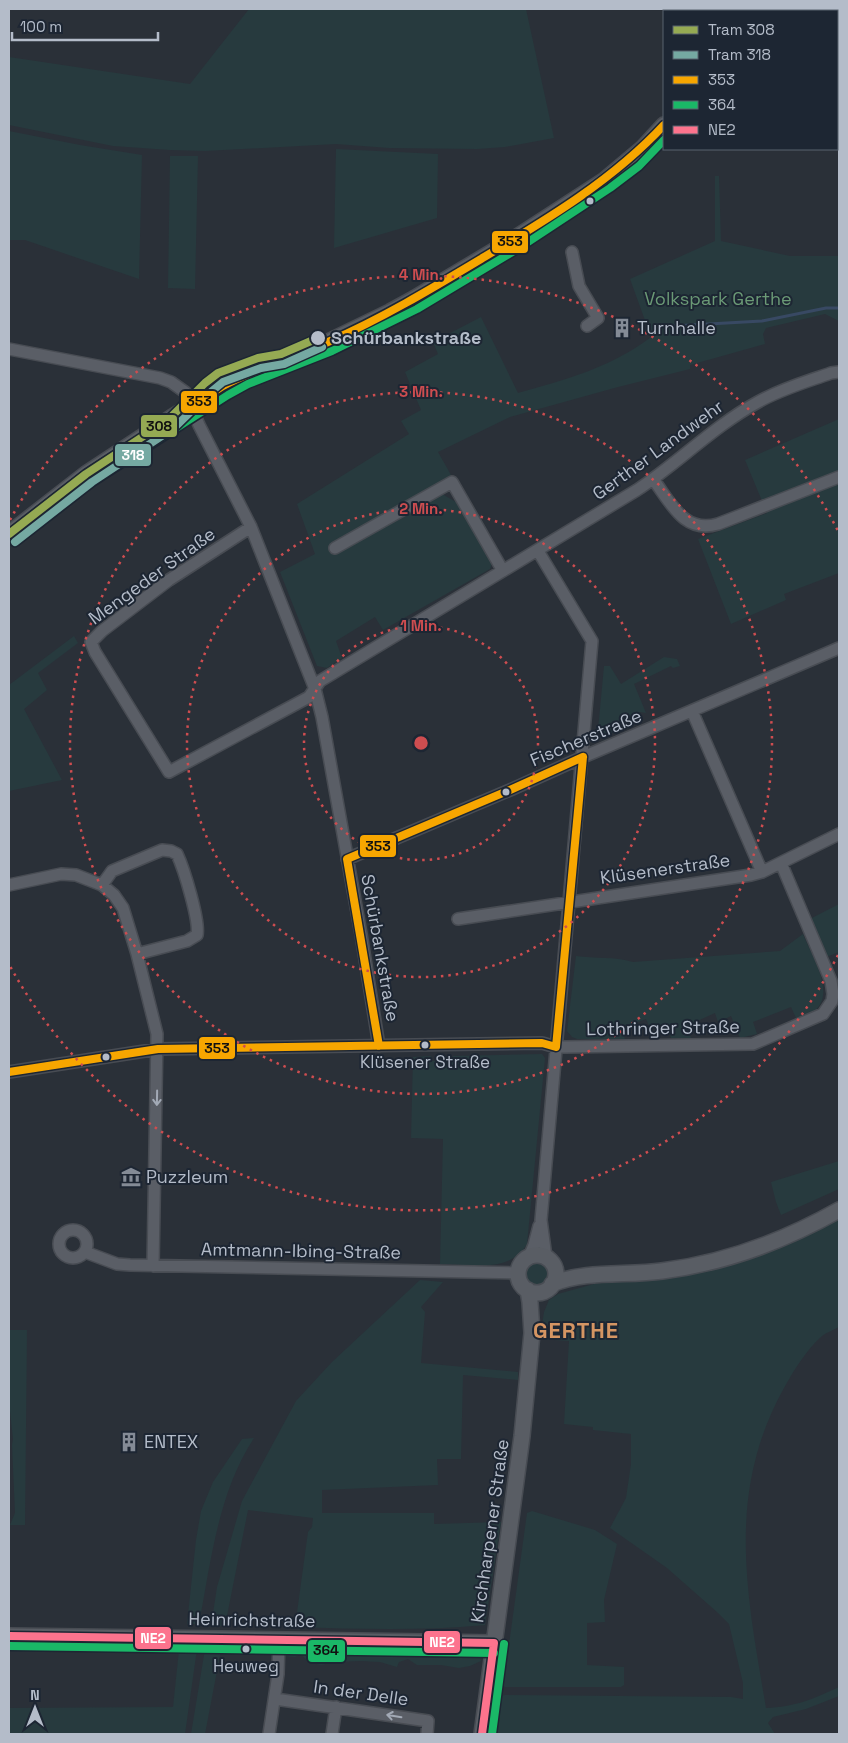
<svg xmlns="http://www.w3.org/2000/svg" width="848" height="1743" font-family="'Space Grotesk',sans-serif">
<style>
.green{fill:#273a3e}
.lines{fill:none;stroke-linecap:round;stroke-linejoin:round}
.stream{stroke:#384963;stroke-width:3}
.street-casing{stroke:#484c53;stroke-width:14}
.secondary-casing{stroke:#484c53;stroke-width:18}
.street{stroke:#5a5e66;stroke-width:11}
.secondary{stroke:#595d64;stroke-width:15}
.bus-1-casing{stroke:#1d2633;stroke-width:11}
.bus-2-casing{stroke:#1d2633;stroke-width:11}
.bus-3-casing{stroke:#1d2633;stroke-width:11}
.bus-1{stroke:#f7a600;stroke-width:8}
.bus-2{stroke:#1ab867;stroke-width:8}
.bus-3{stroke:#fc738d;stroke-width:8}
.tram-1-casing{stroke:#1d2633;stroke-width:11}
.tram-2-casing{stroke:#1d2633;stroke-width:11}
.tram-1{stroke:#95aa53;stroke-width:8}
.tram-2{stroke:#75a9a2;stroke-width:8}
.oneway{stroke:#a2a9b5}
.ring{fill:none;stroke:#ce4d50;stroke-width:2.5;stroke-dasharray:2.5 5}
.bus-dot{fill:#b4bcc9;stroke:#1d2633;stroke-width:2}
.labels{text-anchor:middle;stroke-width:4;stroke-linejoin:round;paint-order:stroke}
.bus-label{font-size:17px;fill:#b4bcc9;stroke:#1d2633}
.park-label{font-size:18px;fill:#6b9a76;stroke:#1d2633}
.poi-label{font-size:18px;fill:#b4bcc9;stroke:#1d2633;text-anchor:start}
.stop-label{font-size:18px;font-weight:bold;fill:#b4bcc9;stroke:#1d2633;text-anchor:start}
.street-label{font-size:18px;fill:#b4bcc9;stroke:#1d2633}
.district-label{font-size:22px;font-weight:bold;letter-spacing:1px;fill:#d59563;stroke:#1d2633}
.centre{fill:#ce4d50;stroke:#1d2633;stroke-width:2.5}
.ring-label{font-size:15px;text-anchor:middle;font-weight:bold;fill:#ce4d50;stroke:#1d2633;stroke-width:4;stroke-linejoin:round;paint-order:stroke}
.line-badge{stroke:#1d2633;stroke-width:2}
.badge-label{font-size:14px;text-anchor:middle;font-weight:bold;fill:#fff}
.pale-badge-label{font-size:14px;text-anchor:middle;font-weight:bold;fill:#111}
</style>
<rect width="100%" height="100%" fill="#2a3038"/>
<path class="green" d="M 249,9 L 526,9 L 554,138 L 505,147 L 477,149 L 389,148 L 336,144 L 205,151 L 170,150 L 113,146 L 9,125 L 9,57 L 190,84 Z
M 837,9 L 839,9 L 839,133 L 837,133 Z
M 9,131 L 80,145 L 142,155 L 139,279 L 25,240 L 9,240 Z
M 336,149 L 438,154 L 437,218 L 334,248 Z
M 170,156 L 198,156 L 195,289 L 168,288 Z
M 715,176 L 719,176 L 721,241 L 790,256 L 839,256 L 839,321 L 825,314 L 766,328 L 763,334 L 765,344 L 690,365 L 690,369 L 618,387 L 510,417 L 438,452 L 451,475 L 437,484 L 442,494 L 456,502 L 492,563 L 490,569 L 383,630 L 375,617 L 336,641 L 342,658 L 327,668 L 317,666 L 280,572 L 315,554 L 297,504 L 409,434 L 401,421 L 421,410 L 405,372 L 438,354 L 433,342 L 481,317 L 518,393 C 565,380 612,367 651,337 L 630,279 L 715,241 Z
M 839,419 L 839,573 L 784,594 L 786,600 L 731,624 L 698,539 L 767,513 L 745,460 Z
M 74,636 L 78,643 L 38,673 L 47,690 L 24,709 L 62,780 L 9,791 L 9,685 Z
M 664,657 L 677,659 L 680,666 L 673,668 L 671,666 L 634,684 L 646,713 L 640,712 L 630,716 L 633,724 L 607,735 L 602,735 L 598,730 L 604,666 L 610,666 L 621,684 Z
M 839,904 L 839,952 L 826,957 L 810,919 Z
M 803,934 C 811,954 837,994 814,1011 C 809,1014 802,1016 796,1018 L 791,1007 L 753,1022 L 757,1034 L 740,1038 L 731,1016 L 718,1022 L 715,1013 L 686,1026 L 691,1038 L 671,1038 L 665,1023 L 650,1028 L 646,1019 L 621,1028 L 625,1039 L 577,1039 L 572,1037 L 567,1031 L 576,956 C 595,959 614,956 633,962 L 780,951 Z
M 542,1054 L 545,1058 L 527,1244 C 510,1274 469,1264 440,1264 L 443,1139 L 411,1138 L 413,1057 L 431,1056 L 432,1061 L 453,1060 L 453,1056 Z
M 839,1161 L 839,1189 L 781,1215 L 776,1202 L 771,1182 Z
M 839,1218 L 839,1327 C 834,1330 827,1332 822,1336 C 807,1349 794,1370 784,1388 C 725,1494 747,1595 766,1708 C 795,1707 813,1699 839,1687 L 839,1696 L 806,1709 L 773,1717 L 768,1723 L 775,1734 L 494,1734 L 500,1696 L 505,1695 L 731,1697 L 743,1699 L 743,1683 L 729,1624 L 717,1612 L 667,1568 L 610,1528 L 626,1498 L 631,1464 L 631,1434 L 593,1430 L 593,1427 L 564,1424 L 569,1341 L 540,1339 L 544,1312 L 549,1300 L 558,1294 L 594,1284 L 680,1274 L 764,1253 L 804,1237 Z
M526 1274a11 11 0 1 1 22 0a11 11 0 1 1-22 0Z
M 420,1280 L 443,1282 L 421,1307 L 425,1312 L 421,1363 L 518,1372 L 518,1380 L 463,1375 L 461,1459 L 437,1459 L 438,1485 L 322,1490 L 322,1513 L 434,1513 L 434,1524 L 501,1522 L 485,1625 C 421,1631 359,1629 295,1627 L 308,1532 L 312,1527 L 313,1518 L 248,1510 L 225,1626 L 211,1626 L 217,1587 L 242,1501 L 296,1401 L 332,1362 Z
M 9,1330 L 27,1330 L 25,1525 L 10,1525 L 15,1513 L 12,1445 L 13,1439 L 9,1402 Z
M 254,1438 C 218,1493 211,1561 199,1624 L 187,1624 L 196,1540 L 201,1511 L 213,1482 L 242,1439 Z
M 532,1511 L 595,1530 L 617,1544 L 604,1600 L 605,1622 L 587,1623 L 587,1665 L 624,1667 L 624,1685 L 621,1687 L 505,1687 L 501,1683 L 504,1681 L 527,1513 Z
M 286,1647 L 394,1652 L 478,1653 L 481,1661 L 470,1666 L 459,1668 L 441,1665 L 417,1665 L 408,1659 L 399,1662 L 397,1667 L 380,1662 L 361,1661 L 336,1662 L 321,1665 L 308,1662 L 301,1654 L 295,1657 L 284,1656 Z
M 197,1649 L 185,1734 L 9,1734 L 9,1708 L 173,1707 L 179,1650 Z
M 205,1649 L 221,1650 L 205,1734 L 191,1734 Z"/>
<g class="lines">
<path class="stream" d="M 673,326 L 762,321 L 826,308 L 839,308"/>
<defs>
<path id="street" d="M 736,11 L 737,9
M 572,252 L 579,286 L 598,318 L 587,326
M 9,349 L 160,378 L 171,382 L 185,392 L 199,425 L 251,527 L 315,689 L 322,717 L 361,934 L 379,1046
M 653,479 C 671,503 684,534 718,524 L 839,477
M 251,527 L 169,580 L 102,631 L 91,642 L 95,652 L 169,772 L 309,697 L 320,681 L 637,490 C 678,463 714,426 758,402 C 781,389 806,382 831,373 L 839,372
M 335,548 L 452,482 L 503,571
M 538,551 L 592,641 L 541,1220 L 546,1257
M 692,711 L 762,872
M 347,859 L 510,790 L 583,757 L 839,648
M 9,885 L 61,874 L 76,875 L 102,885 L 114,895 L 123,908 L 137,954 L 157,1034 L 153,1266
M 102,885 L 112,871 L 162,850 L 171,851 L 177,854 C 184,869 200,921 197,935 L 187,941 L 137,954
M 458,919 L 751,875 L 762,872 L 839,834
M 9,1072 L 158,1049 L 542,1043 L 556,1047 L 566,1047 L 753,1044 L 823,1014 L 832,1001 L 833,994 L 831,981 L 781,863
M59 1244a14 14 0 1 1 28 0a14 14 0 1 1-28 0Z
M 85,1252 L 117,1264 L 130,1265 L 518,1273
M 529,1257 L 534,1245 L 539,1226
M 275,1699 L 428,1721 L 427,1734
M 269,1734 L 278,1674 L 279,1639
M 332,1734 L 336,1707"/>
<path id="secondary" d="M 763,11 L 765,9
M 837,138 L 839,139
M 9,534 L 86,474 L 171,418 L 223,386 L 244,375 L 328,342 L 390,312 L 412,300 L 514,239 L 605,180 L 642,149 L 664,125
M518 1274a19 19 0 1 1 38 0a19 19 0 1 1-38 0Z
M 552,1284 C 586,1270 627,1276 662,1271 C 725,1263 784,1241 839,1210
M 9,1636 L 494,1643
M 482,1734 L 522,1436 L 532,1333 L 530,1302 L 528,1290"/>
</defs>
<use href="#street" class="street-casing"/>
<use href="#secondary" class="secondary-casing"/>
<use href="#street" class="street"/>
<use href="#secondary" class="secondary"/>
<defs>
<path id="bus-1" d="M 9,534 L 86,474 L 223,386 C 257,368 293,357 328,342 C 381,319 431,289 481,259 C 546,220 612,181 664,125
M 379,1046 L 347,859 L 510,790 L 583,757
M 9,1072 L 158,1049 L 542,1043 L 556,1047 L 583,757"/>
<path id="bus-2" d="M 15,542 L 92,482 L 228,395 L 248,384 L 332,351 L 417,309 L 519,248 L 610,188 L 639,166 L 664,140
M 9,1646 L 494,1653
M 492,1734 L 504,1644"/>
<path id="bus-3" d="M 9,1636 L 494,1643 L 482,1734"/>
</defs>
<use href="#bus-1" class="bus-1-casing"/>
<use href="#bus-2" class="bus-2-casing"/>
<use href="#bus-3" class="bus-3-casing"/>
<use href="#bus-1" class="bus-1"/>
<use href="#bus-2" class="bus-2"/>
<use href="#bus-3" class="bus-3"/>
<defs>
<path id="tram-1" d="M 9,534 L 86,474 L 168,420 L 205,383 L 218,373 L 258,358 L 281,354 L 318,338"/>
<path id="tram-2" d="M 15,542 L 92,482 L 174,428 L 212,391 L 223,382 L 261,368 L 284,364 L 322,347"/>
</defs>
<use href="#tram-1" class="tram-1-casing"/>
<use href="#tram-2" class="tram-2-casing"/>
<use href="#tram-1" class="tram-1"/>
<use href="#tram-2" class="tram-2"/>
</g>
<defs><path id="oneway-shaft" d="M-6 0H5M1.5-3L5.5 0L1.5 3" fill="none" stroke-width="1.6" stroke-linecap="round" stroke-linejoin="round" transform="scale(1.25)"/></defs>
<g class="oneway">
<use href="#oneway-shaft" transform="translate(157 1098) rotate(91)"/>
<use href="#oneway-shaft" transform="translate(394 1716) rotate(-171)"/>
</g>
<g class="ring">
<circle cx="421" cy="743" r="117"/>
<circle cx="421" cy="743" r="234"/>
<circle cx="421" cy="743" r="351"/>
<path d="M838 955A468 468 0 0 1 10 966M10 520A468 468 0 0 1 838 531"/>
</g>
<defs>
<symbol id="building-bare" viewBox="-9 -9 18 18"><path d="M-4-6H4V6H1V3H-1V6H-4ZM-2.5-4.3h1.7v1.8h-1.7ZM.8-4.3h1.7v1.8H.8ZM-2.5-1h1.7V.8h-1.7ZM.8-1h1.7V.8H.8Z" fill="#848b96" stroke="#1d2633" stroke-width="2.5" paint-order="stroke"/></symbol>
<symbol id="museum-bare" viewBox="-9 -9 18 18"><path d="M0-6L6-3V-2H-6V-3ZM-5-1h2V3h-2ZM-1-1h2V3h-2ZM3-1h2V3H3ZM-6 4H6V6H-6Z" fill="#848b96" stroke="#1d2633" stroke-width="2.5" paint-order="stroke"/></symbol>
</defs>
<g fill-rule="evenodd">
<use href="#building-bare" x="608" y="314" width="28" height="28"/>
<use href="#museum-bare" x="117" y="1163" width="28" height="28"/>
<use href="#building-bare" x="115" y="1428" width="28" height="28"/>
</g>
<g class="bus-dot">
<circle cx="590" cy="201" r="4.5"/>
<circle cx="318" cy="338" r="8"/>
<circle cx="506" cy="792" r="4.5"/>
<circle cx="425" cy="1045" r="4.5"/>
<circle cx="106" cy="1057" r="4.5"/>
<circle cx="246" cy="1649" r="4.5"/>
</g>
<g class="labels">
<g class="bus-label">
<text x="425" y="1068">Klüsener Straße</text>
<text x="246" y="1672">Heuweg</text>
</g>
<g class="park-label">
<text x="718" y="305">Volkspark Gerthe</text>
</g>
<g class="poi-label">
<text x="637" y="334">Turnhalle</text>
<text x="146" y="1183">Puzzleum</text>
<text x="144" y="1448">ENTEX</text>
</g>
<g class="stop-label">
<text x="331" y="344">Schürbankstraße</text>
</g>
<g class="street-label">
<text transform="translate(658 450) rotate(-36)" y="6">Gerther Landwehr</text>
<text transform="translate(152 576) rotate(-36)" y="6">Mengeder Straße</text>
<text transform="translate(586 738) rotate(-23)" y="6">Fischerstraße</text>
<text transform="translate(665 869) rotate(-8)" y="6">Klüsenerstraße</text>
<text transform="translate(380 948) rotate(80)" y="6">Schürbankstraße</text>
<text transform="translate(663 1028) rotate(-1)" y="6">Lothringer Straße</text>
<text transform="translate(301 1251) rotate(1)" y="6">Amtmann-Ibing-Straße</text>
<text transform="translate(490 1531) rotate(-82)" y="6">Kirchharpener Straße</text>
<text transform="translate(252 1620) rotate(1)" y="6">Heinrichstraße</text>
<text transform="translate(361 1693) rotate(8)" y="6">In der Delle</text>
</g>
<g class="district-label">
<text x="576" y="1338">GERTHE</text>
</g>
</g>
<circle cx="421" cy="743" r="8" class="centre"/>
<g class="ring-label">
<text x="421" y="280">4 Min.</text>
<text x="421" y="397">3 Min.</text>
<text x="421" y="514">2 Min.</text>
<text x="421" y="631">1 Min.</text>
</g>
<g class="line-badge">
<rect x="491" y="230" width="38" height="24" rx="5" fill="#f7a600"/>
<rect x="180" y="390" width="38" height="24" rx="5" fill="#f7a600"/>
<rect x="140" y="414" width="38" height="24" rx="5" fill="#95aa53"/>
<rect x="114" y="443" width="38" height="24" rx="5" fill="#75a9a2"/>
<rect x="359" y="834" width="38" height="24" rx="5" fill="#f7a600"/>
<rect x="198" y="1036" width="38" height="24" rx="5" fill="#f7a600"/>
<rect x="134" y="1626" width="38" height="24" rx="5" fill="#fc738d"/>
<rect x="423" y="1630" width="38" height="24" rx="5" fill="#fc738d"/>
<rect x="307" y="1639" width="39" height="24" rx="5" fill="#1ab867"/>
</g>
<g class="badge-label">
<text x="133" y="460">318</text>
<text x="153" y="1643">NE2</text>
<text x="442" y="1647">NE2</text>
</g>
<g class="pale-badge-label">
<text x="510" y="246">353</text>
<text x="199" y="406">353</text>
<text x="159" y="431">308</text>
<text x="378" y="851">353</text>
<text x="217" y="1053">353</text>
<text x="326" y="1655">364</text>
</g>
<rect width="848" height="1743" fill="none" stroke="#b4bcc9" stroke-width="20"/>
<rect x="663" y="10" width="175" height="140" fill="#1d2633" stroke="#59626f"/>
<rect x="673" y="26" width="25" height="8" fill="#95aa53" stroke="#59626f"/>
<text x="708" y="35" font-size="15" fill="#b4bcc9">Tram 308</text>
<rect x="673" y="51" width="25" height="8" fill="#75a9a2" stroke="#59626f"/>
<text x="708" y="60" font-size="15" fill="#b4bcc9">Tram 318</text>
<rect x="673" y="76" width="25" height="8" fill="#f7a600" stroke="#59626f"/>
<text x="708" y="85" font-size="15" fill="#b4bcc9">353</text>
<rect x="673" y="101" width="25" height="8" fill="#1ab867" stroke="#59626f"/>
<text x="708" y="110" font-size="15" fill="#b4bcc9">364</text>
<rect x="673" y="126" width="25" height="8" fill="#fc738d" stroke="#59626f"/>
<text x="708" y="135" font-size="15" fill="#b4bcc9">NE2</text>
<g transform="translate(35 1708)" stroke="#1d2633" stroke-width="4" paint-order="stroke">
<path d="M0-4L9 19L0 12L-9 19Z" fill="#b4bcc9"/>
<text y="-8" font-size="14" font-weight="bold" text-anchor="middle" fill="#b4bcc9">N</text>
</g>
<path d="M12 32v8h146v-8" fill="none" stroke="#b4bcc9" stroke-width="2.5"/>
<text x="20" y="32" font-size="15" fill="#b4bcc9" stroke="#1d2633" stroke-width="4" paint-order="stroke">100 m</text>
</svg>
